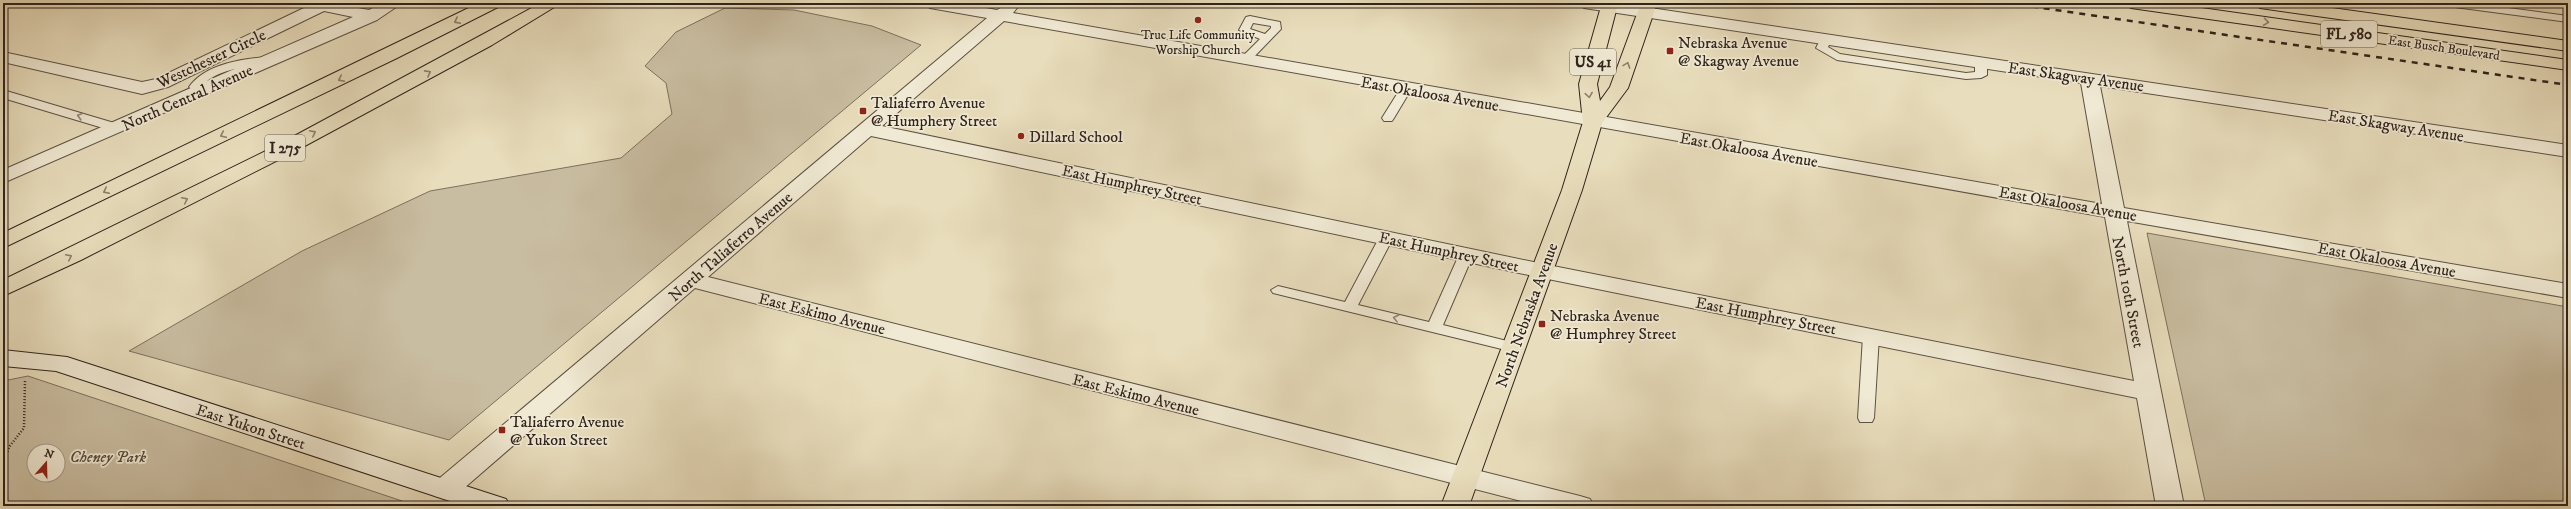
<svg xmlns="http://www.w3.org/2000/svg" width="2571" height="509" font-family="'IM FELL DW Pica',serif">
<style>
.green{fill:#c9bda1;stroke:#7c705e;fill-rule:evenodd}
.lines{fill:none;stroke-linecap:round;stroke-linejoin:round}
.lane-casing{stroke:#5d5244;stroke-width:2}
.street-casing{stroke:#5d5244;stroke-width:2}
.secondary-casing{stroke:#2f231c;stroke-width:2}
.primary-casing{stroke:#2f231c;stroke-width:2}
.highway-casing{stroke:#2f231c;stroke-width:2}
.path{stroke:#2f231c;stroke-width:2.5;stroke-dasharray:1 2;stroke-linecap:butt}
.lane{fill:#f0e9d3;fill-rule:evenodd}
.street{fill:#f0e9d3;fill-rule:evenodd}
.secondary{fill:#f0e9d3;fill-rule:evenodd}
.primary{fill:#e8ddbc;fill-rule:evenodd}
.highway{fill:#e8ddbc;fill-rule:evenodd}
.rail{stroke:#2f231c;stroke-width:2.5;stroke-dasharray:6 6;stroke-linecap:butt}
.oneway{stroke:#8c806c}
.oneway2{stroke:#908678}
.poi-dot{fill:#8f2418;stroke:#f0e9d3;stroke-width:1.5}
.labels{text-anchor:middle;stroke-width:3.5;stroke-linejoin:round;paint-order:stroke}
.far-poi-label{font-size:13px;fill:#2f231c;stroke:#f0e9d3}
.far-street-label{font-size:13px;fill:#2f231c;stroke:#f0e9d3}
.shield{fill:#f0e9d3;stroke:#695e53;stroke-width:1}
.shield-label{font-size:15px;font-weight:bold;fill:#2f231c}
.poi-label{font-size:16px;fill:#2f231c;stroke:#f0e9d3;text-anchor:start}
.street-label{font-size:16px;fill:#2f231c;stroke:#f0e9d3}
.park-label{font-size:16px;font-style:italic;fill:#564a3d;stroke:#f0e9d3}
</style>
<rect width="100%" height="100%" fill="#e8ddbc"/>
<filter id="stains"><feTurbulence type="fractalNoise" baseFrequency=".005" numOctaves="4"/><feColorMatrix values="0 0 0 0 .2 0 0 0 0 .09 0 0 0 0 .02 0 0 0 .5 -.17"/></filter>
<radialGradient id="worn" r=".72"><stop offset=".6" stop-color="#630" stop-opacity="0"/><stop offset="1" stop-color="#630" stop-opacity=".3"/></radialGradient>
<path class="green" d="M 725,8 L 794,10 L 872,26 L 921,45 L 449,440 L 129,351 L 302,251 L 430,191 L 621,158 L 672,114 L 666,83 L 645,66 L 676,32 Z
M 2147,233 L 2568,307 L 2568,506 L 2206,506 Z
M 28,376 L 417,506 L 3,506 L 3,381 ZM 34,451 L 58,451 L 58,475 L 34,475 Z"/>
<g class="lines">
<defs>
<path id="lane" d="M 2442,3 L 2471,3 L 2568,16 L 2568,22 L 2447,6 Z
M 1250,16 L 1280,22 L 1281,29 L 1250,61 L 1246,62 L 1240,59 L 1260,39 L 1239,30 L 1246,17 ZM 1253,23 L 1271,26 L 1271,28 L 1265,34 L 1250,29 Z
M 1825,37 L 1831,40 L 1828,47 L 1840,54 L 1966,73 L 1975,72 L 1975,62 L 1981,59 L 1987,62 L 1987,75 L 1981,78 L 1966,79 L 1837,60 L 1816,48 L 1821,38 Z
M 270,57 L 274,58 L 274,62 C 251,68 219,66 202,86 L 206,91 L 204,93 L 196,93 L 189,87 C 205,64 244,58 270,57 Z
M 1406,84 L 1412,88 L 1394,118 L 1392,121 L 1384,121 L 1382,118 L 1402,86 Z
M 3,90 L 121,125 L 123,128 L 121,131 L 113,131 L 3,98 Z
M 1386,234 L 1393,238 L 1358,305 L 1429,322 L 1459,255 L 1461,252 L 1471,252 L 1473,255 L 1443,325 L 1519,344 L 1522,347 L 1519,350 L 1514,352 L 1273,293 L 1271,290 L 1278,286 L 1345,302 L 1379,238 Z
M 1871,331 L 1879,336 L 1874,418 L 1872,422 L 1860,422 L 1858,418 L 1863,336 Z"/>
<path id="street" d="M 300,3 L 332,3 L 369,10 L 382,3 L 402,3 L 377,20 L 3,183 L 3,170 L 353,17 L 324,11 L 168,87 L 142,94 L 3,62 L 3,52 L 142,82 L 156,79 L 306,7 Z
M 922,3 L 958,3 L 997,10 L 1009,3 L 1017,8 L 1013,13 L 2102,204 L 2081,83 L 1584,8 L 1576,3 L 1617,3 L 2568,145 L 2568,157 L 2100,86 L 2124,208 L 2568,284 L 2568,298 L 2127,221 L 2184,506 L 2156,506 L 2137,398 L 1543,278 L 871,136 L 708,277 L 1580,496 L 1590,499 L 1594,506 L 1541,506 L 695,288 L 455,496 L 445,499 L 435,496 L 431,489 L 435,482 L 987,18 L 930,8 ZM 1004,21 L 2105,217 L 2134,381 L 1543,264 L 882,126 Z"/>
<path id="secondary" d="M 3,350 L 67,357 L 506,499 L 510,506 L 465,506 L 56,371 L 3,366 Z"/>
<path id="primary" d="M 1602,3 L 1618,3 L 1597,84 L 1600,101 L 1610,87 L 1641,3 L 1657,3 L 1628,88 L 1602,123 L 1582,190 L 1469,506 L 1441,506 L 1562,190 L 1583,122 L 1579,84 Z
M 2123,3 L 2166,3 L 2568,60 L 2568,70 L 2131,8 Z
M 2252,3 L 2296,3 L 2568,41 L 2568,51 L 2260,8 Z"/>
<path id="highway" d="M 479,3 L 500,3 L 498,7 L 397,58 L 3,248 L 3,233 Z
M 541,3 L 561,3 L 492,45 L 288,155 L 81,260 L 3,296 L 3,280 L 274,147 Z"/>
</defs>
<use href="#lane" class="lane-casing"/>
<use href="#street" class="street-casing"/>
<use href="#secondary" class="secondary-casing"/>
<use href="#primary" class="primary-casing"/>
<use href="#highway" class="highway-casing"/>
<path class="path" d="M 3,466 L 9,447 L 24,428 L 25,381"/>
<use href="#lane" class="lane"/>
<use href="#street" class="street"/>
<use href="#secondary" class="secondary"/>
<use href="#primary" class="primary"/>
<use href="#highway" class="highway"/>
<path class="rail" d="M 2008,3 L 2568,85"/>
</g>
<defs><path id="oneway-chevron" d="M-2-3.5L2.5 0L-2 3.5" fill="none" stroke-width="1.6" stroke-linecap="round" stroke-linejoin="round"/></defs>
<g class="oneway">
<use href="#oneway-chevron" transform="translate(457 21) rotate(153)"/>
<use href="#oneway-chevron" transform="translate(2266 22) rotate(8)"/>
<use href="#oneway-chevron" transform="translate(1627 65) rotate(-70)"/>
<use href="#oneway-chevron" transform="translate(428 73) rotate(-28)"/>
<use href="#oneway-chevron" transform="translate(341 79) rotate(154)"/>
<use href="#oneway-chevron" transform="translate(1589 95) rotate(81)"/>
<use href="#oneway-chevron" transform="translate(313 133) rotate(-27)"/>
<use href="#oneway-chevron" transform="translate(223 135) rotate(155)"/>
<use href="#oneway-chevron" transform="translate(106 191) rotate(154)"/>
<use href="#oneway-chevron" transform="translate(185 200) rotate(-26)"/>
<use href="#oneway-chevron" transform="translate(69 257) rotate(-26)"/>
</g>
<g class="oneway2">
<use href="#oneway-chevron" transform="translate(80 116) rotate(-163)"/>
<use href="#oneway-chevron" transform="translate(1396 318) rotate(-166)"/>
</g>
<g class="poi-dot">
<circle cx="1198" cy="20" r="4"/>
<rect x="1666" y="47" width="8" height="8" rx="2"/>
<rect x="859" y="107" width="8" height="8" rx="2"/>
<circle cx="1021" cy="136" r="4"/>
<rect x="1538" y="320" width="8" height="8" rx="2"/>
<rect x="498" y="426" width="8" height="8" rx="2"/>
</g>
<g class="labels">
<g class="far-poi-label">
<text x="1198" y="39">True Life Community<tspan x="1198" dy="15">Worship Church</tspan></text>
</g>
<g class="far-street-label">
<text transform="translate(2444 47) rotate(8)" y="5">East Busch Boulevard</text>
</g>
<g class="shield">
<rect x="2321" y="21" width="56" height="26" rx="3"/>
<rect x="1570" y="49" width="46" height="26" rx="3"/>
<rect x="265" y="135" width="40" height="26" rx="3"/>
</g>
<g class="shield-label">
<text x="2349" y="39">FL 580</text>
<text x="1593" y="67">US 41</text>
<text x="285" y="153">I 275</text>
</g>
<g class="poi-label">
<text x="1678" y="48">Nebraska Avenue<tspan x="1678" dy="18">@ Skagway Avenue</tspan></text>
<text x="871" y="108">Taliaferro Avenue<tspan x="871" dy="18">@ Humphery Street</tspan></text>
<text x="1029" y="142">Dillard School</text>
<text x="1550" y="321">Nebraska Avenue<tspan x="1550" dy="18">@ Humphrey Street</tspan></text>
<text x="510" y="427">Taliaferro Avenue<tspan x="510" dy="18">@ Yukon Street</tspan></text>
</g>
<g class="street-label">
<text transform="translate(211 58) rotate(-25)" y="6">Westchester Circle</text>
<text transform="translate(2076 76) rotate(8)" y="6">East Skagway Avenue</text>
<text transform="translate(1430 93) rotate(10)" y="6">East Okaloosa Avenue</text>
<text transform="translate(187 97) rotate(-24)" y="6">North Central Avenue</text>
<text transform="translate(2396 125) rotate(9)" y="6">East Skagway Avenue</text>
<text transform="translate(1749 149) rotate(10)" y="6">East Okaloosa Avenue</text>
<text transform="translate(1132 184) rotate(12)" y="6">East Humphrey Street</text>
<text transform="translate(2068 203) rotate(10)" y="6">East Okaloosa Avenue</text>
<text transform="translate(730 246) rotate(-41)" y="6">North Taliaferro Avenue</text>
<text transform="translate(1449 251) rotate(12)" y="6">East Humphrey Street</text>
<text transform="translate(2387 259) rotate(10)" y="6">East Okaloosa Avenue</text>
<text transform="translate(2129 292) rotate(79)" y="6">North 10th Street</text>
<text transform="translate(822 313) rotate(14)" y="6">East Eskimo Avenue</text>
<text transform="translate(1526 315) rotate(-70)" y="6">North Nebraska Avenue</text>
<text transform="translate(1766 315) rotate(11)" y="6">East Humphrey Street</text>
<text transform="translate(1136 394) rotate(14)" y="6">East Eskimo Avenue</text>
<text transform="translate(251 426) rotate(18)" y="6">East Yukon Street</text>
</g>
<g class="park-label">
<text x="108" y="462">Cheney Park</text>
</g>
</g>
<rect width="2571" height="509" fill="none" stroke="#e8ddbc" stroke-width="16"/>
<rect x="4" y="4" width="2563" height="501" fill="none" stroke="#2f231c" stroke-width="2"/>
<rect x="8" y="8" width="2555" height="493" fill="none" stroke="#2f231c"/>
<g transform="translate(46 463) rotate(20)"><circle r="19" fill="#f0e9d3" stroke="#a39a8a"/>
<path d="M0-3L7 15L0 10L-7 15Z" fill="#8f2418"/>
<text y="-6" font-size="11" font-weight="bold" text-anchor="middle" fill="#2f231c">N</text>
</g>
<rect width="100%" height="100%" filter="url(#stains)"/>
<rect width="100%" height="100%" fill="url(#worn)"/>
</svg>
